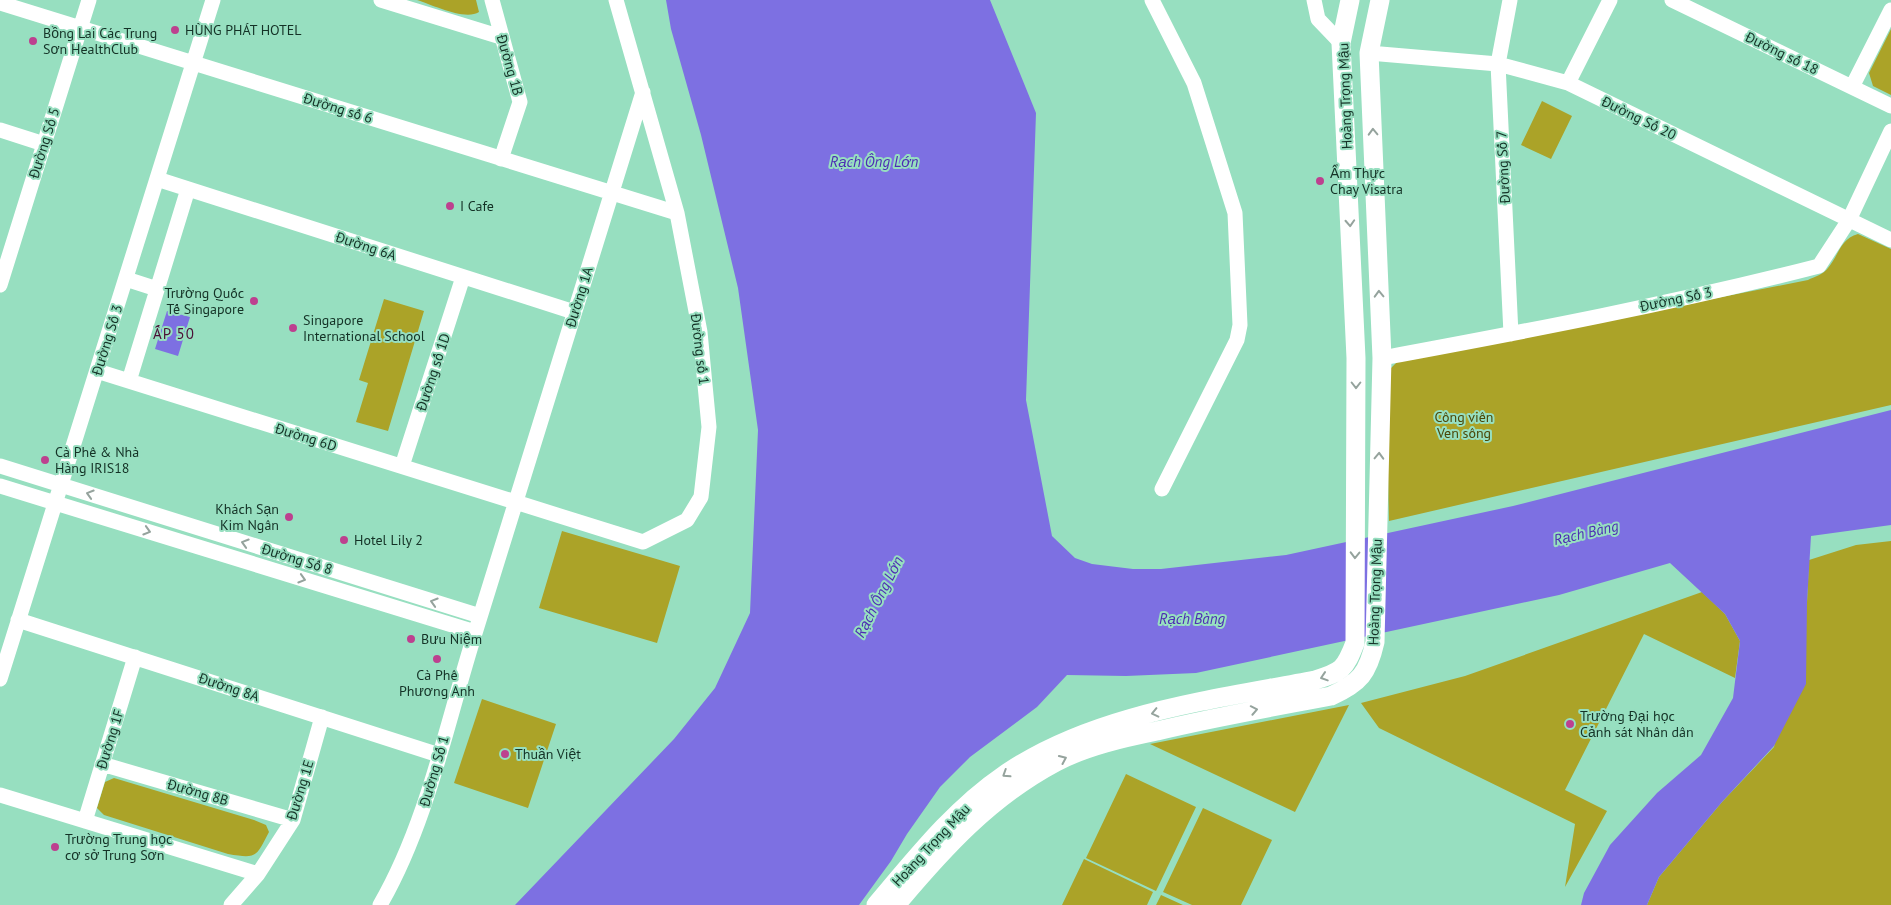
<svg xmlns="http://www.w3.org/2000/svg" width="1891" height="905" font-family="'PT Sans',sans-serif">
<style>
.green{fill:#aba328}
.water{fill:#7d70e2}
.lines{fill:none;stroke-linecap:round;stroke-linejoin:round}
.minor{stroke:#fff;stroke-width:15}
.major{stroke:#fff;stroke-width:19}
.oneway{stroke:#95a39d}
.poi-dot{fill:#bd408f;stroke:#97dfc0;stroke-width:2}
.labels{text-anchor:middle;stroke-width:4;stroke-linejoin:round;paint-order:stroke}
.poi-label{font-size:14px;fill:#143226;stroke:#97dfc0;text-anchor:start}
.street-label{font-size:14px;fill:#143226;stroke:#97dfc0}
.park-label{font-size:14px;fill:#4b4707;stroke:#97dfc0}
.water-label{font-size:15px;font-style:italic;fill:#4d2cb3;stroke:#97dfc0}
.neighbourhood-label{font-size:15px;letter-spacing:1px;fill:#4b0f36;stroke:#97dfc0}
</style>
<rect width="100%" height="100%" fill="#97dfc0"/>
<path class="green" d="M 417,0 L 476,0 L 479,12 C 465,21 433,5 417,0 Z
M 1891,29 L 1891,95 L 1873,86 L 1869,73 Z
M 1542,101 L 1572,116 L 1551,159 L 1521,145 Z
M 1858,234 L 1891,249 L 1891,405 L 1389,521 L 1386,380 L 1389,370 L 1398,361 L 1808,280 C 1814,277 1824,274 1828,268 C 1839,255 1840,239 1858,234 Z
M 384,299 L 424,311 L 388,431 L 356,422 L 368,383 L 359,380 Z
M 562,531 L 680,566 L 657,643 L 539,608 Z
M 1891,541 L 1891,905 L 1647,905 L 1659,877 L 1722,802 L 1774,747 L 1807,602 L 1809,560 L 1856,545 Z
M 1702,592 L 1725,614 L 1740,641 L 1735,678 L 1644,634 L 1565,790 L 1607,811 L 1565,887 L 1575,824 L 1379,728 L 1361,703 L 1465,676 Z
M 482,699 L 556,724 L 528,808 L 454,783 Z
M 1349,705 L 1295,812 L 1150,744 Z
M 1126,774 L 1196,807 L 1156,891 L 1086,858 Z
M 114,778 L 254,820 L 266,825 L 269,832 C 256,857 257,859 228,854 L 104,815 L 97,808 L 105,782 Z
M 1203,808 L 1272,840 L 1241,905 L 1192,905 L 1163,892 Z
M 1084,859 L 1153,892 L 1147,905 L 1062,905 Z
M 1161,895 L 1183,905 L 1156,905 Z"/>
<path class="water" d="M 666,0 L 990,0 L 1036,113 L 1026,400 L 1052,536 L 1075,558 L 1092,564 L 1133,569 L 1161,569 L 1286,555 L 1513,506 L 1891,410 L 1891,525 L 1811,536 L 1807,602 L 1806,684 L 1774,746 L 1722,802 L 1659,877 L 1647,905 L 1581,905 L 1584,893 L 1610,845 L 1657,793 L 1701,755 L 1733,698 L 1740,641 L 1725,614 L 1670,563 L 1559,595 L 1196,673 L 1126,676 L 1067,675 L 1037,707 L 970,757 L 940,787 L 907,834 L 891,861 L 859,905 L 515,905 L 674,739 L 715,688 L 750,613 L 758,430 L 738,288 L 701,135 L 671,29 Z
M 167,311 L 190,317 L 178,356 L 155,349 Z"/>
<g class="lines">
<path class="minor" d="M 381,0 L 501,37
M 492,0 L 520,102 L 501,159
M 1152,0 L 1194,83 L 1235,213 L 1240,325 L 1237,340 L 1162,489
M 1314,0 L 1318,19 L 1341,43
M 1510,0 L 1498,64 L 1511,334
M 1672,0 L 1891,106
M 0,3 L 677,213
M 1369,53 L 1498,64 L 1568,83 L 1891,240
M 1568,83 L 1610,0
M 1852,87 L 1891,10
M 0,130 L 44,144
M 157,179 L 574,312
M 126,279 L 157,289
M 0,285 L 89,0
M 1382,358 C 1528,331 1675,303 1819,266 L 1849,220 L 1891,131
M 97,371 L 643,542 L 687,520 L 701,497 L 709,427 L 700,332 L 677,213 L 616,0
M 129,381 L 188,189
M 0,466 L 480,616
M 402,466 L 463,277
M 0,486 L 475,632
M 18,620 L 439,755
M 0,679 L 213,0
M 102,764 L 293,820
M 0,795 L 258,874
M 85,821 L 135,657
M 231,905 L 258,874 L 293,820 L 322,717
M 380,905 C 428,822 447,721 476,630 C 532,451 587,271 643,92"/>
<path class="major" d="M 876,905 C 915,859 954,809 1004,775 C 1092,714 1211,700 1315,680 C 1342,672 1345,669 1355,643 L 1356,358 L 1341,43 L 1350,0
M 896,905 C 943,849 990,797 1056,762 C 1087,746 1123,738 1157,731 C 1215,717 1273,707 1331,696 C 1360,683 1368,673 1375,642 L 1382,358 L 1369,53 L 1380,0"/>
</g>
<defs><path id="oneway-chevron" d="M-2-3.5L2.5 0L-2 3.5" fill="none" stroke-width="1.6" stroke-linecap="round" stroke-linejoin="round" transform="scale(1.25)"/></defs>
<g class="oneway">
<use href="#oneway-chevron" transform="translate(1373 132) rotate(-92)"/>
<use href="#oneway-chevron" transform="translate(1350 223) rotate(87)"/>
<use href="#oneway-chevron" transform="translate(1379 294) rotate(-92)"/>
<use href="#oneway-chevron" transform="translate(1356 385) rotate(90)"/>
<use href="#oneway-chevron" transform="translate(1379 456) rotate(-88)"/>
<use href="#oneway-chevron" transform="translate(90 494) rotate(-163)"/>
<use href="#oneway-chevron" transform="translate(147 531) rotate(17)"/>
<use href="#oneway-chevron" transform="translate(245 543) rotate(-163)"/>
<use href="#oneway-chevron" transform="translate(1355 555) rotate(91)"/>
<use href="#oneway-chevron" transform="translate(302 579) rotate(17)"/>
<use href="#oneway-chevron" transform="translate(434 602) rotate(-163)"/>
<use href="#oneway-chevron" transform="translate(1324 677) rotate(162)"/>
<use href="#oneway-chevron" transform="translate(1254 710) rotate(-11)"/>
<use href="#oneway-chevron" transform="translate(1155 713) rotate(167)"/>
<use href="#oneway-chevron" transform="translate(1063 759) rotate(-24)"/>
<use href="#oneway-chevron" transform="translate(1006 774) rotate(147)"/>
</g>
<g class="poi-dot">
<circle cx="175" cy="30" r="5"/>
<circle cx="33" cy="41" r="5"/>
<circle cx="1320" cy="181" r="5"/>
<circle cx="450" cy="206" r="5"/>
<circle cx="254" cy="301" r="5"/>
<circle cx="293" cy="328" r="5"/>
<circle cx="45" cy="460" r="5"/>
<circle cx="289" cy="517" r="5"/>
<circle cx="344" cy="540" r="5"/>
<circle cx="411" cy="639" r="5"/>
<circle cx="437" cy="659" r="5"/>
<circle cx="1570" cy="724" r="5"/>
<circle cx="505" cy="754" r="5"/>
<circle cx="55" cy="847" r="5"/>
</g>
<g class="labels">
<g class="poi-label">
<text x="185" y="35">HÙNG PHÁT HOTEL</text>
<text x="43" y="38">Bồng Lai Các Trung<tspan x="43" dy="16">Sơn HealthClub</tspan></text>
<text x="1330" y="178">Ẩm Thực<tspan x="1330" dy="16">Chay Visatra</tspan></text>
<text x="460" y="211">I Cafe</text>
<text x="244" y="298" text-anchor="end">Trường Quốc<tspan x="244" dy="16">Tế Singapore</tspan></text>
<text x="303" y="325">Singapore<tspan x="303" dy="16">International School</tspan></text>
<text x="55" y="457">Cà Phê &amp; Nhà<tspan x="55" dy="16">Hàng IRIS18</tspan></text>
<text x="279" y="514" text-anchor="end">Khách Sạn<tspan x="279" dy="16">Kim Ngân</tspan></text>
<text x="354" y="545">Hotel Lily 2</text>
<text x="421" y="644">Bưu Niệm</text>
<text x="437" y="680" text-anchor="middle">Cà Phê<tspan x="437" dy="16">Phương Anh</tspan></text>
<text x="1580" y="721">Trường Đại học<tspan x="1580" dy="16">Cảnh sát Nhân dân</tspan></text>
<text x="515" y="759">Thuần Việt</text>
<text x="65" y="844">Trường Trung học<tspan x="65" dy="16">cơ sở Trung Sơn</tspan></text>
</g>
<g class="street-label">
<text transform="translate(1782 53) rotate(26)" y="5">Đường số 18</text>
<text transform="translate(510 65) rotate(74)" y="5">Đường 1B</text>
<text transform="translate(1345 96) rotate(-92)" y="5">Hoàng Trọng Mậu</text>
<text transform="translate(338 108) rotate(17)" y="5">Đường số 6</text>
<text transform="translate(1639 118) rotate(26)" y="5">Đường Số 20</text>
<text transform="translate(44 143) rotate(-73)" y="5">Đường Số 5</text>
<text transform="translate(1503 167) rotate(-93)" y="5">Đường Số 7</text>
<text transform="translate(366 246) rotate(18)" y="5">Đường 6A</text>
<text transform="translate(579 297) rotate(-73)" y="5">Đường 1A</text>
<text transform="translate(1676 299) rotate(-12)" y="5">Đường Số 3</text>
<text transform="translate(107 340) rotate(-73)" y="5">Đường Số 3</text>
<text transform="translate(700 349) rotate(83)" y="5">Đường số 1</text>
<text transform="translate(433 372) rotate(-72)" y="5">Đường số 1D</text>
<text transform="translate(306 437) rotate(17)" y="5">Đường 6D</text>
<text transform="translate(297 559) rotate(17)" y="5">Đường Số 8</text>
<text transform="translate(1375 592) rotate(-88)" y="5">Hoàng Trọng Mậu</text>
<text transform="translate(229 687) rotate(18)" y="5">Đường 8A</text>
<text transform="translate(110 739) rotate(-73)" y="5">Đường 1F</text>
<text transform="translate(434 771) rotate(-74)" y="5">Đường Số 1</text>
<text transform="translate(300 790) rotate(-73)" y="5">Đường 1E</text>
<text transform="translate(198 792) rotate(16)" y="5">Đường 8B</text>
<text transform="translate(931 845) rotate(-47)" y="5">Hoàng Trọng Mậu</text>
</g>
<g class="park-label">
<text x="1464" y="422">Công viên<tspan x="1464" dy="16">Ven sông</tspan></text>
</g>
<g class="water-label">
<text x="874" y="167">Rạch Ông Lớn</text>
<text transform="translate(1586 533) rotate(-13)" y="5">Rạch Bàng</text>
<text transform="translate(879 597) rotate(-63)" y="5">Rạch Ông Lớn</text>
<text x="1192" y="624">Rạch Bàng</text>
</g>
<g class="neighbourhood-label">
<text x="174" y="339">ẤP 50</text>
</g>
</g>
</svg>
